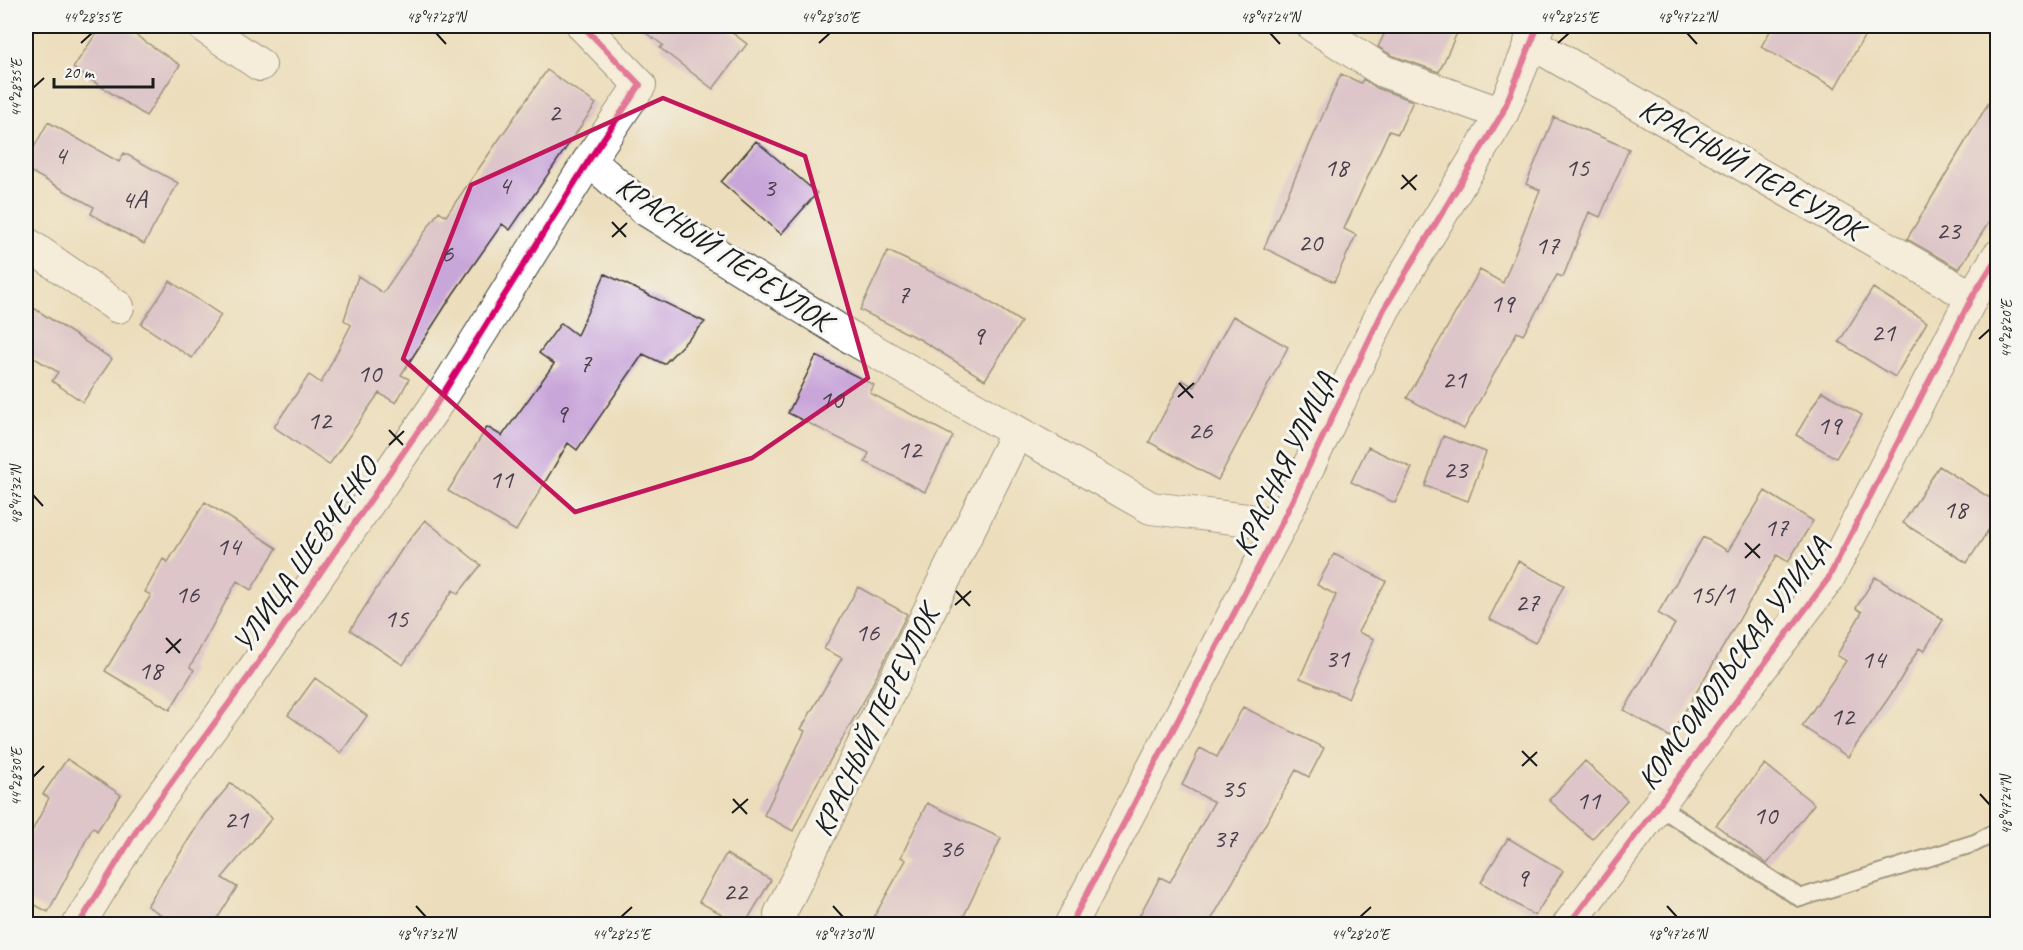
<svg xmlns="http://www.w3.org/2000/svg" width="2023" height="950" font-family="Caveat,sans-serif">
<style>
.building{fill:#c9a6d9}
.lines{fill:none;stroke-linecap:round;stroke-linejoin:round}
.lane-casing{stroke:#3b3934;stroke-width:20}
.street-casing{stroke:#3b3934;stroke-width:34}
.lane{stroke:#fff;stroke-width:16}
.street{stroke:#fff;stroke-width:32}
.cycleway-casing{stroke:#f6f6f2;stroke-width:10}
.cycleway{stroke:#d6006c;stroke-width:6}
.marked{fill:none;stroke:#c2185b;stroke-width:4.5;stroke-linejoin:round}
.ticks{fill:none;stroke:#1c1c1c;stroke-width:2}
.labels{text-anchor:middle;stroke-width:6;stroke-linejoin:round;paint-order:stroke}
.number-label{font-size:27px;fill:#473e4b}
.street-label{font-size:30px;fill:#1c1c1c;stroke:#f6f6f2}
.neatline{fill:none;stroke:#1c1c1c;stroke-width:2}
.ticks-label{font-size:15px;text-anchor:middle;fill:#1c1c1c}
</style>
<rect width="100%" height="100%" fill="#f6f6f2"/>
<filter id="ink" filterUnits="userSpaceOnUse"><feTurbulence type="fractalNoise" baseFrequency=".0167" numOctaves="2"/><feDisplacementMap in="SourceGraphic" scale="12" xChannelSelector="R" yChannelSelector="G"/><feConvolveMatrix kernelMatrix="1 2 1 2 8 2 1 2 1" color-interpolation-filters="sRGB"/></filter>
<filter id="wash" filterUnits="userSpaceOnUse"><feTurbulence type="fractalNoise" baseFrequency=".008" numOctaves="4" result="noise"/><feDisplacementMap in="SourceGraphic" scale="24" xChannelSelector="R" yChannelSelector="G"/><feGaussianBlur stdDeviation="1.35" result="paint"/><feColorMatrix in="noise" values="0 0 0 0 0 0 0 0 0 0 0 0 0 0 0 0 0 1.4 0 .05"/><feComposite in="paint" operator="in"/></filter>
<g filter="url(#wash)">
<rect width="100%" height="100%" fill="#ecdebc"/>
<g id="blocks">
<path class="building" d="M 101,26 L 122,26 L 180,65 L 146,116 L 73,68 Z
M 636,26 L 723,26 L 747,44 L 713,89 L 660,48 L 663,45 Z
M 1388,26 L 1441,26 L 1457,33 L 1439,72 L 1391,55 L 1378,47 Z
M 1773,26 L 1870,26 L 1835,88 L 1761,47 Z
M 547,70 L 596,104 L 510,230 L 502,224 L 453,294 L 401,375 L 409,379 L 396,403 L 379,393 L 329,465 L 274,427 L 309,375 L 321,383 L 351,325 L 344,320 L 358,276 L 383,293 L 439,211 L 446,216 Z
M 1341,74 L 1361,83 L 1363,79 L 1377,88 L 1413,101 L 1398,134 L 1389,131 L 1344,229 L 1356,235 L 1334,282 L 1264,248 Z
M 1998,87 L 1998,208 L 1959,269 L 1907,239 Z
M 1554,117 L 1629,149 L 1600,217 L 1589,212 L 1563,277 L 1557,275 L 1523,335 L 1517,332 L 1464,429 L 1407,398 L 1480,270 L 1503,283 L 1540,190 L 1526,184 Z
M 48,122 L 119,162 L 124,153 L 178,183 L 144,244 L 91,214 L 94,207 L 26,169 L 26,162 Z
M 756,141 L 817,193 L 781,234 L 721,182 Z
M 888,251 L 977,294 L 1021,322 L 985,380 L 921,340 L 860,310 Z
M 605,274 L 705,322 L 664,364 L 643,354 L 577,450 L 568,443 L 516,531 L 448,491 L 487,427 L 502,436 L 554,364 L 539,353 L 561,323 L 577,335 Z
M 170,281 L 221,315 L 192,358 L 141,324 Z
M 1873,288 L 1927,322 L 1895,377 L 1839,342 Z
M 26,303 L 112,359 L 83,402 L 52,381 L 58,372 L 26,353 Z
M 1233,316 L 1288,347 L 1218,480 L 1149,442 L 1182,380 L 1194,387 Z
M 816,356 L 874,385 L 870,393 L 953,436 L 925,492 L 865,462 L 869,453 L 788,413 Z
M 1822,391 L 1862,415 L 1836,458 L 1796,435 Z
M 1443,436 L 1486,452 L 1468,501 L 1425,486 Z
M 1368,447 L 1412,468 L 1395,503 L 1351,482 Z
M 1939,466 L 1998,503 L 1998,515 L 1967,563 L 1903,523 Z
M 1765,491 L 1813,521 L 1788,562 L 1777,555 L 1670,737 L 1624,710 L 1675,624 L 1658,613 L 1703,537 L 1728,551 Z
M 205,502 L 277,548 L 251,590 L 237,581 L 190,667 L 194,670 L 170,710 L 105,671 L 151,595 L 145,592 L 163,559 L 168,562 Z
M 425,520 L 481,565 L 458,594 L 453,590 L 403,665 L 350,630 L 402,549 Z
M 1334,554 L 1386,581 L 1358,632 L 1374,639 L 1348,698 L 1300,678 L 1336,595 L 1317,585 Z
M 1518,561 L 1564,585 L 1535,643 L 1489,619 Z
M 1875,577 L 1943,620 L 1924,651 L 1919,648 L 1894,690 L 1848,757 L 1802,726 L 1846,661 L 1837,655 L 1862,612 L 1856,608 Z
M 858,587 L 907,614 L 866,697 L 816,785 L 793,831 L 764,815 L 805,731 L 801,729 L 842,658 L 824,649 Z
M 315,678 L 367,716 L 341,753 L 288,715 Z
M 1243,707 L 1324,748 L 1309,777 L 1296,770 L 1209,924 L 1135,924 L 1160,877 L 1170,882 L 1214,802 L 1182,785 L 1200,748 L 1217,757 Z
M 67,759 L 121,795 L 97,831 L 93,827 L 48,912 L 26,900 L 26,843 L 49,798 L 43,794 Z
M 1585,761 L 1627,800 L 1592,839 L 1549,800 Z
M 1765,764 L 1814,804 L 1767,864 L 1716,825 Z
M 231,783 L 272,818 L 222,878 L 237,887 L 214,924 L 176,924 L 147,906 L 204,815 Z
M 927,803 L 1001,838 L 960,924 L 870,924 L 906,860 L 901,857 Z
M 1508,838 L 1563,871 L 1535,916 L 1481,882 Z
M 726,854 L 771,880 L 745,924 L 740,924 L 699,902 Z"/>
</g>
</g>
<g filter="url(#ink)">
<use href="#blocks" fill-opacity="0" stroke="#3b3934" stroke-width="1.5"/>
<g class="lines">
<defs>
<path id="lane" d="M 1658,806 L 1800,898 L 1975,843 L 1998,831"/>
<path id="street" d="M 203,26 L 260,65
M 1313,26 L 1383,71 L 1502,114
M 1530,42 L 1972,297
M 589,160 L 646,210 L 855,340 L 1151,508 L 1281,524
M 26,243 L 118,307
M 780,914 L 1017,432
M 79,924 L 138,828 L 249,676 L 434,408 L 589,160 L 640,85 L 583,26
M 1071,924 L 1281,524 L 1384,309 L 1502,114 L 1538,26
M 1569,924 L 1828,579 L 1972,297 L 1998,256"/>
</defs>
<use href="#lane" class="lane-casing"/>
<use href="#street" class="street-casing"/>
<use href="#lane" class="lane"/>
<use href="#street" class="street"/>
<defs>
<path id="cycleway" d="M 79,924 L 138,828 L 249,676 L 434,408 L 589,160 L 640,85 L 583,26
M 1071,924 L 1281,524 L 1384,309 L 1502,114 L 1538,26
M 1569,924 L 1828,579 L 1972,297 L 1998,256"/>
</defs>
<use href="#cycleway" class="cycleway-casing"/>
<use href="#cycleway" class="cycleway"/>
</g>
</g>
<path d="M0 0H2023V950H0ZM 663,98 L 805,156 L 868,378 L 752,458 L 575,512 L 403,359 L 471,185 Z" fill="#ecdebc" fill-opacity=".55" fill-rule="evenodd"/>
<path class="marked" d="M 663,98 L 805,156 L 868,378 L 752,458 L 575,512 L 403,359 L 471,185 Z"/>
<path class="ticks" d="M 436,33 L 446,44M 1270,33 L 1280,44M 1687,33 L 1697,44M 81,43 L 92,33M 819,43 L 830,33M 1558,43 L 1569,33M 33,88 L 44,78M 1402,175 L 1416,190M 1401,189 L 1417,175M 612,222 L 626,237M 612,237 L 627,223M 1979,339 L 1990,329M 1179,383 L 1193,398M 1178,397 L 1194,383M 389,430 L 403,445M 389,445 L 404,431M 33,495 L 43,506M 1745,543 L 1760,558M 1745,558 L 1760,544M 956,591 L 970,606M 955,605 L 971,591M 166,638 L 180,653M 166,653 L 181,639M 1522,751 L 1537,766M 1522,766 L 1537,752M 33,777 L 44,766M 1980,794 L 1990,805M 733,799 L 747,814M 732,813 L 748,799M 416,906 L 426,917M 833,906 L 843,917M 1667,906 L 1677,917M 621,917 L 632,907M 1360,917 L 1371,907"/>
<g class="labels">
<g class="number-label">
<text x="554" y="121">2</text>
<text x="60" y="164">4</text>
<text x="1336" y="176">18</text>
<text x="1577" y="176">15</text>
<text x="504" y="194">4</text>
<text x="769" y="196">3</text>
<text x="134" y="208">4А</text>
<text x="1948" y="239">23</text>
<text x="1310" y="251">20</text>
<text x="1547" y="254">17</text>
<text x="447" y="262">6</text>
<text x="903" y="303">7</text>
<text x="1502" y="312">19</text>
<text x="1883" y="341">21</text>
<text x="978" y="344">9</text>
<text x="585" y="372">7</text>
<text x="369" y="382">10</text>
<text x="1454" y="388">21</text>
<text x="831" y="408">10</text>
<text x="561" y="422">9</text>
<text x="319" y="429">12</text>
<text x="1829" y="434">19</text>
<text x="1200" y="439">26</text>
<text x="909" y="458">12</text>
<text x="1455" y="478">23</text>
<text x="501" y="488">11</text>
<text x="1955" y="518">18</text>
<text x="1776" y="536">17</text>
<text x="228" y="555">14</text>
<text x="187" y="603">16</text>
<text x="1712" y="603">15/1</text>
<text x="1527" y="611">27</text>
<text x="396" y="627">15</text>
<text x="867" y="641">16</text>
<text x="1337" y="667">31</text>
<text x="1873" y="668">14</text>
<text x="150" y="679">18</text>
<text x="1842" y="725">12</text>
<text x="1233" y="797">35</text>
<text x="1588" y="809">11</text>
<text x="1765" y="824">10</text>
<text x="236" y="828">21</text>
<text x="1225" y="847">37</text>
<text x="951" y="857">36</text>
<text x="1522" y="886">9</text>
<text x="735" y="900">22</text>
</g>
<g class="street-label">
<text transform="translate(1751 169) rotate(30)" y="10">КРАСНЫЙ ПЕРЕУЛОК</text>
<text transform="translate(724 253) rotate(34)" y="10">КРАСНЫЙ ПЕРЕУЛОК</text>
<text transform="translate(1284 464) rotate(-64)" y="10">КРАСНАЯ УЛИЦА</text>
<text transform="translate(305 555) rotate(-55)" y="10">УЛИЦА ШЕВЧЕНКО</text>
<text transform="translate(1733 663) rotate(-54)" y="10">КОМСОМОЛЬСКАЯ УЛИЦА</text>
<text transform="translate(875 721) rotate(-64)" y="10">КРАСНЫЙ ПЕРЕУЛОК</text>
</g>
</g>
<rect width="2023" height="950" fill="none" stroke="#f6f6f2" stroke-width="66"/>
<path d="M54 78v9h99v-9" fill="none" stroke="#1c1c1c" stroke-width="3"/>
<text x="63" y="78" font-size="18" fill="#1c1c1c" stroke="#f6f6f2" stroke-width="4.5" paint-order="stroke">20 m</text>
<rect x="33" y="33" width="1957" height="884" class="neatline"/>
<g class="ticks-label">
<text x="92" y="22">44°28'35"E</text>
<text x="436" y="22">48°47'28"N</text>
<text x="830" y="22">44°28'30"E</text>
<text x="1270" y="22">48°47'24"N</text>
<text x="1569" y="22">44°28'25"E</text>
<text x="1687" y="22">48°47'22"N</text>
<text transform="translate(16 88) rotate(-90)" y="5">44°28'35"E</text>
<text transform="translate(2006 329) rotate(-90)" y="5">44°28'20"E</text>
<text transform="translate(16 495) rotate(-90)" y="5">48°47'32"N</text>
<text transform="translate(16 777) rotate(-90)" y="5">44°28'30"E</text>
<text transform="translate(2006 805) rotate(-90)" y="5">48°47'24"N</text>
<text x="426" y="939">48°47'32"N</text>
<text x="621" y="939">44°28'25"E</text>
<text x="843" y="939">48°47'30"N</text>
<text x="1360" y="939">44°28'20"E</text>
<text x="1677" y="939">48°47'26"N</text>
</g>
</svg>
